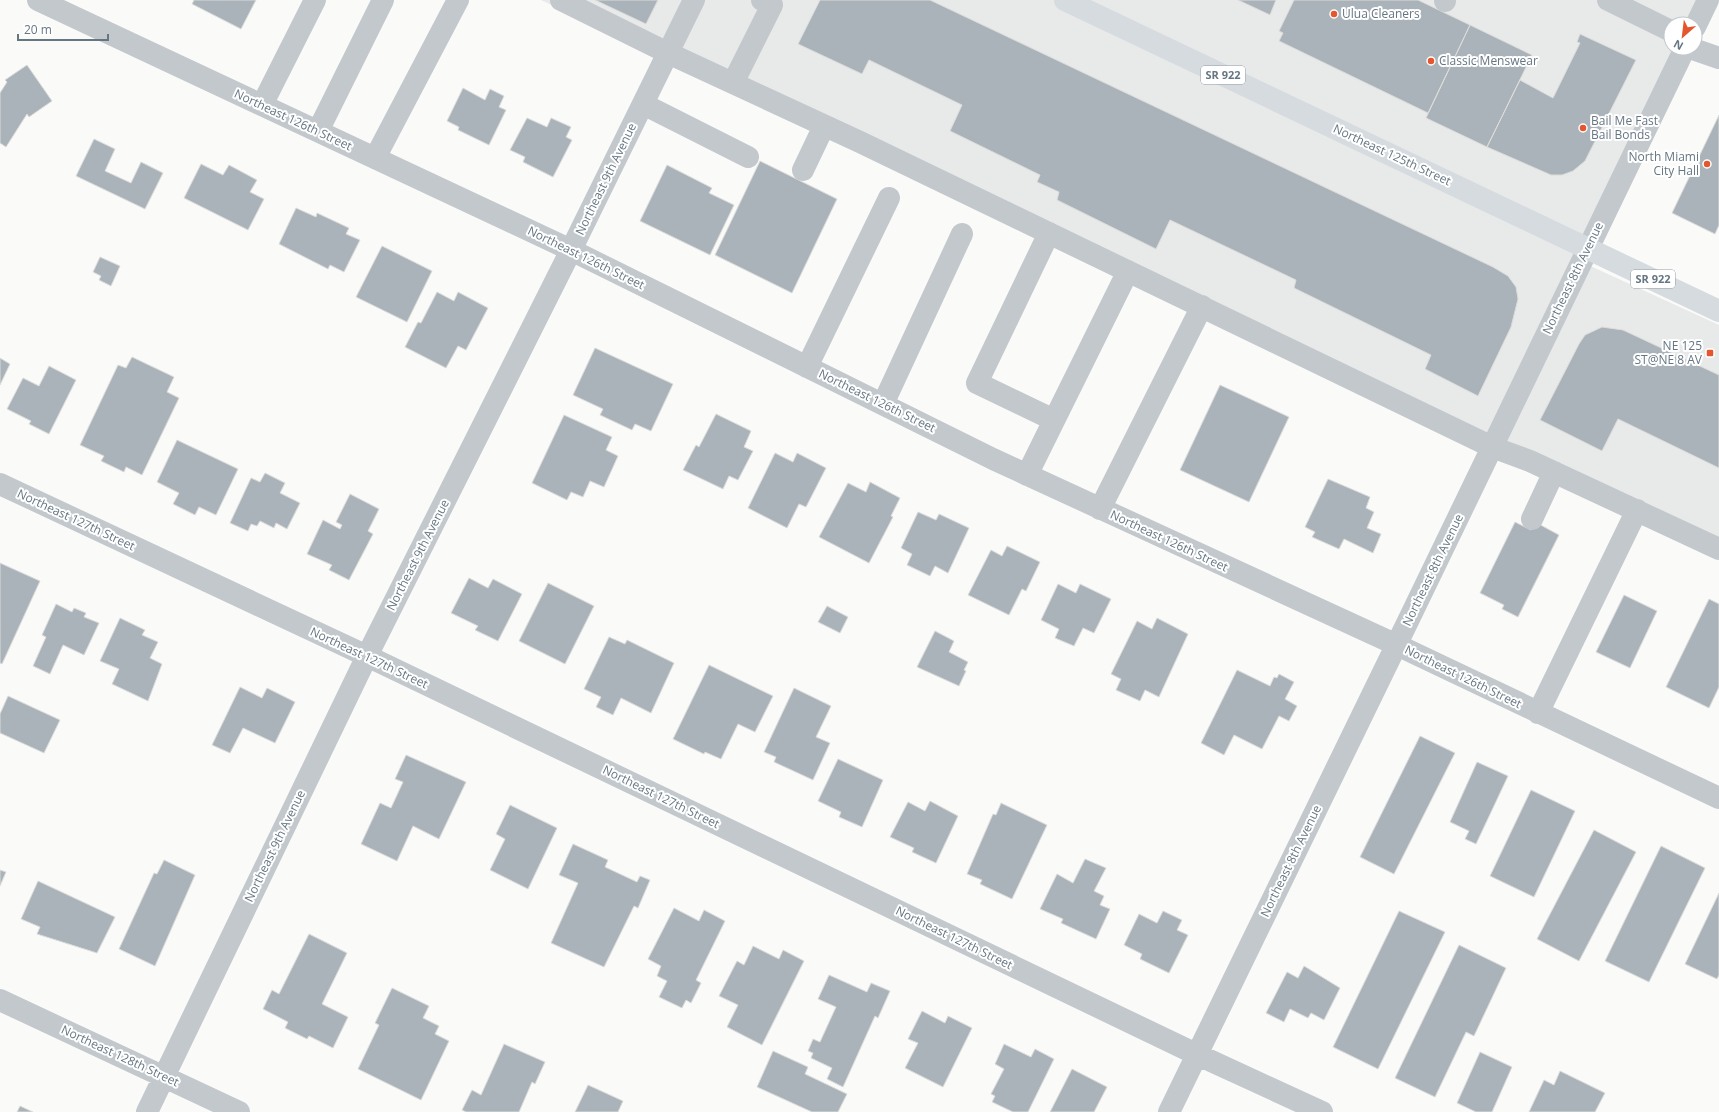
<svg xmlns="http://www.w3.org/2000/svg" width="1719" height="1112" font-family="'Open Sans',sans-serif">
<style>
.built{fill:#e8e9e9}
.building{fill:#aab3b9;stroke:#dcdcda}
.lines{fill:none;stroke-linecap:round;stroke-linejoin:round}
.minor{stroke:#c3c8cc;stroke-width:22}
.major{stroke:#d6dbdf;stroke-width:22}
.poi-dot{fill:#e4572e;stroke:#fff;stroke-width:1.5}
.labels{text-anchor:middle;stroke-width:4;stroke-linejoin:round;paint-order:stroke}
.shield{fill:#fff;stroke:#939fa8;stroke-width:1}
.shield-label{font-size:11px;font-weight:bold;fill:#657683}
.poi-label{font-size:12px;fill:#657683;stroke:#fff;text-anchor:start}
.street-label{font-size:12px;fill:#657683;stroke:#fff}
</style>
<rect width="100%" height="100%" fill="#fafaf8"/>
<path class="built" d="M 541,0 L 1700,0 L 1688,24 L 1671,24 L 1671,48 L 1676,48 L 1573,258 L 1719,325 L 1719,560 Z"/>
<path class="building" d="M 194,0 L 256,0 L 241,29 L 192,4 Z
M 595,0 L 658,0 L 646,24 Z
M 820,0 L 930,0 L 1493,267 L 1508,276 L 1516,287 L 1518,299 L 1511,327 L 1478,396 L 1425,369 L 1431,355 L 1294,288 L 1296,280 L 1170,220 L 1156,249 L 1057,200 L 1059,192 L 1037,182 L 1040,175 L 950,131 L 962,105 L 869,60 L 862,74 L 798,44 Z
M 1238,0 L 1276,0 L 1270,15 Z
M 1294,0 L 1418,0 L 1470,25 L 1428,113 L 1279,41 L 1283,33 L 1279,31 Z
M 1470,25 L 1532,55 L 1487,147 L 1426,118 Z
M 1580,34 L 1636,60 L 1585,161 L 1573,171 L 1562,175 L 1551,175 L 1487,147 L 1520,80 L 1553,98 L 1580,43 L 1577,42 Z
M 27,65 L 52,101 L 29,117 L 27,114 L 6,147 L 0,143 L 0,93 L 7,82 L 5,80 Z
M 463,88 L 485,100 L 490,89 L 504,96 L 499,107 L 506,110 L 489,145 L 458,130 L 459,127 L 447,121 Z
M 1719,115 L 1719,225 L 1715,234 L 1672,213 Z
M 527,118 L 547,127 L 551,118 L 571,127 L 566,137 L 572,140 L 553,177 L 523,162 L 525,157 L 510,150 Z
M 94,139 L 115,149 L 105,171 L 131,183 L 141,162 L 163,173 L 145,209 L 76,176 Z
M 760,161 L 837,199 L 792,293 L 715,255 Z
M 201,164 L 223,175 L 229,165 L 257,180 L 250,192 L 264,199 L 248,230 L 184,198 Z
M 667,165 L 712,188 L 709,193 L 734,205 L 710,255 L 640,221 Z
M 296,208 L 316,217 L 317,213 L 349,228 L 346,234 L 360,240 L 344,272 L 330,265 L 328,269 L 279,244 Z
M 382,246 L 432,271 L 407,322 L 356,297 Z
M 100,257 L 120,266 L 111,286 L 99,280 L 101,276 L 93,272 Z
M 437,292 L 454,301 L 458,292 L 488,308 L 466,350 L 458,346 L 446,368 L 405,347 L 418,322 L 421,323 Z
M 1602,327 L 1623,330 L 1719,375 L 1719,468 L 1618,419 L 1602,451 L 1540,420 L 1579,344 L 1585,335 Z
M 595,348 L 673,384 L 651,431 L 635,424 L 632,430 L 600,415 L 603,409 L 573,395 Z
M 132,357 L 174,377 L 167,392 L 179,398 L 142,475 L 126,467 L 124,472 L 101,461 L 104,456 L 80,445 L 118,365 L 126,368 Z
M 0,358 L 10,364 L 0,385 Z
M 49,366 L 76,380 L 49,434 L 29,424 L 31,421 L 7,409 L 23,378 L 39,386 Z
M 1220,385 L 1289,417 L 1249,502 L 1180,470 Z
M 716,414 L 751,431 L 744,447 L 753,451 L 738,480 L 729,476 L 723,489 L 683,470 L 696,445 L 699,447 Z
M 564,415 L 612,437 L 606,450 L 618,456 L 604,487 L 590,481 L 583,497 L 571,492 L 567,500 L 532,483 Z
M 177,440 L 238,469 L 216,515 L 199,507 L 195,515 L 173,504 L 179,493 L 157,482 Z
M 775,453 L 793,462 L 797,453 L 826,468 L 806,507 L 799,504 L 787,528 L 748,508 Z
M 265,473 L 285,483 L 280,493 L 300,503 L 287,529 L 276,523 L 274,528 L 260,521 L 257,526 L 251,524 L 248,531 L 230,523 L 251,478 L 260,482 Z
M 1328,479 L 1370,497 L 1366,508 L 1374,512 L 1367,528 L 1381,534 L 1373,553 L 1344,539 L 1339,549 L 1312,537 L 1315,532 L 1305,527 Z
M 870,482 L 900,498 L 891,516 L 893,517 L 869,563 L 819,537 L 848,483 L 866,492 Z
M 350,494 L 379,509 L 368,531 L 373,534 L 349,580 L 329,570 L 332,565 L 307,554 L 323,520 L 340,529 L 342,525 L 336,522 Z
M 918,512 L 936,520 L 939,514 L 969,528 L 948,573 L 935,566 L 930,576 L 907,565 L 912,554 L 901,548 Z
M 1515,522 L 1531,530 L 1535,522 L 1559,535 L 1518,617 L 1502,609 L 1504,605 L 1480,593 Z
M 1007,546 L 1040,562 L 1026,591 L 1022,589 L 1009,615 L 968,595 L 991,550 L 1002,556 Z
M 0,563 L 40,581 L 2,664 L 0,663 Z
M 469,578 L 488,588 L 493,579 L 522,594 L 498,641 L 475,630 L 478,626 L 451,613 Z
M 548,583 L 594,606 L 565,664 L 519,641 Z
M 1058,584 L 1076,593 L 1080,584 L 1111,599 L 1094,633 L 1083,628 L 1074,646 L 1055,638 L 1059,629 L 1041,620 Z
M 1624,595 L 1657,611 L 1630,668 L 1596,652 Z
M 1709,599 L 1719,604 L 1719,687 L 1709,708 L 1666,687 Z
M 56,604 L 72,612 L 74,608 L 86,613 L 84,617 L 99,623 L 84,655 L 63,645 L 50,674 L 33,666 L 46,637 L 42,635 Z
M 827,606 L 848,617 L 840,633 L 818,622 Z
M 120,618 L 145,630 L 142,635 L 158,642 L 150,658 L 162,664 L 148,701 L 112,684 L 119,669 L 100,661 Z
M 1157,618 L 1188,634 L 1159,697 L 1145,690 L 1140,701 L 1116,690 L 1121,679 L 1111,674 L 1137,621 L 1152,629 Z
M 935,631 L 954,641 L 949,652 L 968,662 L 964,670 L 966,671 L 959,686 L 917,667 Z
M 609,637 L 625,644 L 627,640 L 674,663 L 651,713 L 621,698 L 613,715 L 596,707 L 601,697 L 584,689 Z
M 709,665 L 773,696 L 755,732 L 738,724 L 721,759 L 705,752 L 704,754 L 673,739 Z
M 1237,670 L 1270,686 L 1274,677 L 1277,678 L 1279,674 L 1294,682 L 1285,699 L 1297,706 L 1289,721 L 1279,716 L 1262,749 L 1234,735 L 1224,755 L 1201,743 Z
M 240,687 L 262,698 L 267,688 L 295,702 L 275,743 L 243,728 L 230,753 L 212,745 Z
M 794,688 L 831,706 L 816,737 L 830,743 L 813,780 L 774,762 L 776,757 L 764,752 Z
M 8,696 L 60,720 L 44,753 L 0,733 L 0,714 Z
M 1420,736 L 1455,753 L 1394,874 L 1360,857 Z
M 406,755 L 466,782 L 439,839 L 413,826 L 397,861 L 361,844 L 380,803 L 391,808 L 403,782 L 395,779 Z
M 838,759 L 883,780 L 862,827 L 839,817 L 841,812 L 818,801 Z
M 1477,762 L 1508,776 L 1476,844 L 1465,839 L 1469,831 L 1450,822 Z
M 1531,790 L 1575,811 L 1534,897 L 1490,876 Z
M 930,801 L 958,816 L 936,863 L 912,852 L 914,848 L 890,837 L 908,802 L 925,811 Z
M 1001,803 L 1047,825 L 1012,899 L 980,884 L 982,880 L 967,874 L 993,814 L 996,815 Z
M 510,805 L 557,828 L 528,889 L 490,870 L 505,839 L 496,834 Z
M 1594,830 L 1636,852 L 1579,961 L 1537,939 Z
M 573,844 L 608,860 L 605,867 L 637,882 L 640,876 L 650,880 L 638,908 L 634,906 L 604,967 L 551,943 L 578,883 L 559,875 Z
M 1661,846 L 1705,868 L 1649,982 L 1605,961 Z
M 1085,859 L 1106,868 L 1094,891 L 1104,896 L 1100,905 L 1110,909 L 1096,939 L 1061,923 L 1063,919 L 1040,909 L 1057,874 L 1073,883 Z
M 164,860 L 195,875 L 155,966 L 119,949 L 154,873 L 157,874 Z
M 0,870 L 6,872 L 0,886 Z
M 38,881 L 115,917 L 97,953 L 37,934 L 40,927 L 21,919 Z
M 1719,893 L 1719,975 L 1717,979 L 1685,964 Z
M 674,908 L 699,921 L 704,910 L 725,921 L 696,980 L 701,983 L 691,1003 L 686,1000 L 682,1008 L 659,997 L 667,981 L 657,976 L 661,966 L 648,959 Z
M 1163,911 L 1182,920 L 1177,930 L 1188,935 L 1169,973 L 1140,959 L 1142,954 L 1124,945 L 1139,914 L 1157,923 Z
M 1399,911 L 1445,932 L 1378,1069 L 1333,1047 Z
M 309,934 L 347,953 L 322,1004 L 348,1017 L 333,1048 L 309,1036 L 307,1039 L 285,1028 L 288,1022 L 263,1009 L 272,990 L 279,994 Z
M 1459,945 L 1506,968 L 1474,1036 L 1466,1032 L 1435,1097 L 1395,1078 Z
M 753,946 L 779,959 L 783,950 L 804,961 L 762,1045 L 727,1027 L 738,1005 L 719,996 L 737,961 L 744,965 Z
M 1304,966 L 1340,988 L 1324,1020 L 1311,1013 L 1308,1018 L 1290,1009 L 1284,1022 L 1266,1013 L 1287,972 L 1298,978 Z
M 829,975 L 867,992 L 871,983 L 890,991 L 878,1018 L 875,1016 L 843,1087 L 827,1079 L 832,1068 L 811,1058 L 813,1053 L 808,1051 L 813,1039 L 820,1042 L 836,1007 L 818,999 Z
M 392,988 L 429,1006 L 423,1018 L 439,1026 L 435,1034 L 449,1041 L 421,1100 L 358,1069 L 379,1025 L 375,1023 Z
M 922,1011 L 945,1023 L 948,1016 L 972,1028 L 943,1087 L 905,1068 L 918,1043 L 908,1039 Z
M 504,1044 L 545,1062 L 535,1084 L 532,1082 L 519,1112 L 466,1112 L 462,1110 L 472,1090 L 481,1095 Z
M 1004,1044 L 1031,1057 L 1035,1049 L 1054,1059 L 1028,1112 L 1013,1112 L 992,1102 L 995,1096 L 991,1094 L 1004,1069 L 995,1064 Z
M 773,1051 L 808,1067 L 805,1074 L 847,1094 L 838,1112 L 812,1112 L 757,1087 Z
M 1480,1052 L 1512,1067 L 1492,1112 L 1476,1112 L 1457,1103 Z
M 1072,1069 L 1107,1087 L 1094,1112 L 1050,1112 Z
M 1560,1071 L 1605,1093 L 1595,1112 L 1529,1112 L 1544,1080 L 1554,1085 Z
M 588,1085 L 623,1101 L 618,1112 L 575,1112 Z
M 20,1106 L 33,1112 L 17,1112 Z"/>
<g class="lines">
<path class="minor" d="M 38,0 L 571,250 L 993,459 L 1397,645 L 1719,798
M 561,0 L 668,53 L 860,142 L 1492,447 L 1530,461 L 1719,549
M 1608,0 L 1671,31
M 1445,1 L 1445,0
M 1695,27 L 1708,0
M 1690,48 L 1719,58
M 733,83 L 772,5 L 762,0
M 643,104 L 748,157
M 262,105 L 315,0
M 318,131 L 383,0
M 375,158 L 458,0
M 803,170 L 824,126
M 1049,233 L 977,383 L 1054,420
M 807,367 L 889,198
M 883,404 L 962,234
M 1027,475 L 1128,271
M 0,484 L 367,656 L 1196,1054 L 1322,1112
M 1100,509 L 1202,306
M 1532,519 L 1554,472
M 1538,713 L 1637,510
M 0,1000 L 239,1112
M 147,1112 L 367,656 L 571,250 L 694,0
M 1169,1112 L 1410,617 L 1685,48"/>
<path class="major" d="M 1065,0 L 1719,311"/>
</g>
<g class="poi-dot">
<circle cx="1334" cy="14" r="4"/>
<circle cx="1431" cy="61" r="4"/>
<circle cx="1583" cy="128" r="4"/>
<circle cx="1707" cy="164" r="4"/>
<rect x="1706" y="349" width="8" height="8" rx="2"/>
</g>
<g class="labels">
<g class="shield">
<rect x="1201" y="66" width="44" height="18" rx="3"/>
<rect x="1631" y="270" width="44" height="18" rx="3"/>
</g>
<g class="shield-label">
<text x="1223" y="79">SR 922</text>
<text x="1653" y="283">SR 922</text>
</g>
<g class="poi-label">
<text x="1342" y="18">Ulua Cleaners</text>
<text x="1439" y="65">Classic Menswear</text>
<text x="1591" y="125">Bail Me Fast<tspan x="1591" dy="14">Bail Bonds</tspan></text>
<text x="1699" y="161" text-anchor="end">North Miami<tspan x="1699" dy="14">City Hall</tspan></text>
<text x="1702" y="350" text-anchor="end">NE 125<tspan x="1702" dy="14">ST@NE 8 AV</tspan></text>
</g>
<g class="street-label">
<text transform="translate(293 120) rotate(25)" y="4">Northeast 126th Street</text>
<text transform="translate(1392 155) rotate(25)" y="4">Northeast 125th Street</text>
<text transform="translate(606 179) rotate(-64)" y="4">Northeast 9th Avenue</text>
<text transform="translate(586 258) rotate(26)" y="4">Northeast 126th Street</text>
<text transform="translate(1573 278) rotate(-64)" y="4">Northeast 8th Avenue</text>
<text transform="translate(877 401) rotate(26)" y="4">Northeast 126th Street</text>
<text transform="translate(76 520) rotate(25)" y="4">Northeast 127th Street</text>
<text transform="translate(1169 541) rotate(25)" y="4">Northeast 126th Street</text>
<text transform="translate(418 555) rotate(-63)" y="4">Northeast 9th Avenue</text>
<text transform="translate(1433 570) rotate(-64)" y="4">Northeast 8th Avenue</text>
<text transform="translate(369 658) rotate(25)" y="4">Northeast 127th Street</text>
<text transform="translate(1463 677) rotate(26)" y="4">Northeast 126th Street</text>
<text transform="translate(661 797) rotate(26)" y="4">Northeast 127th Street</text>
<text transform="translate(275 846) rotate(-64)" y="4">Northeast 9th Avenue</text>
<text transform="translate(1291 861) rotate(-64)" y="4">Northeast 8th Avenue</text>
<text transform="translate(954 938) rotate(26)" y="4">Northeast 127th Street</text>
<text transform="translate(120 1056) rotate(25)" y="4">Northeast 128th Street</text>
</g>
</g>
<g transform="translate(1683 36) rotate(208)"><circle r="19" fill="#ffffff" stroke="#c1c8cd"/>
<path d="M0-3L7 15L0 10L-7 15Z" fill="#e4572e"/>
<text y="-6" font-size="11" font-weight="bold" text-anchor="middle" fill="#657683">N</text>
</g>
<path d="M18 34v6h90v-6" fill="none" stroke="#657683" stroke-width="2"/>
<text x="24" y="34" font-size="12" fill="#657683" stroke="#ffffff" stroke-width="3" paint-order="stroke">20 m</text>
</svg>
